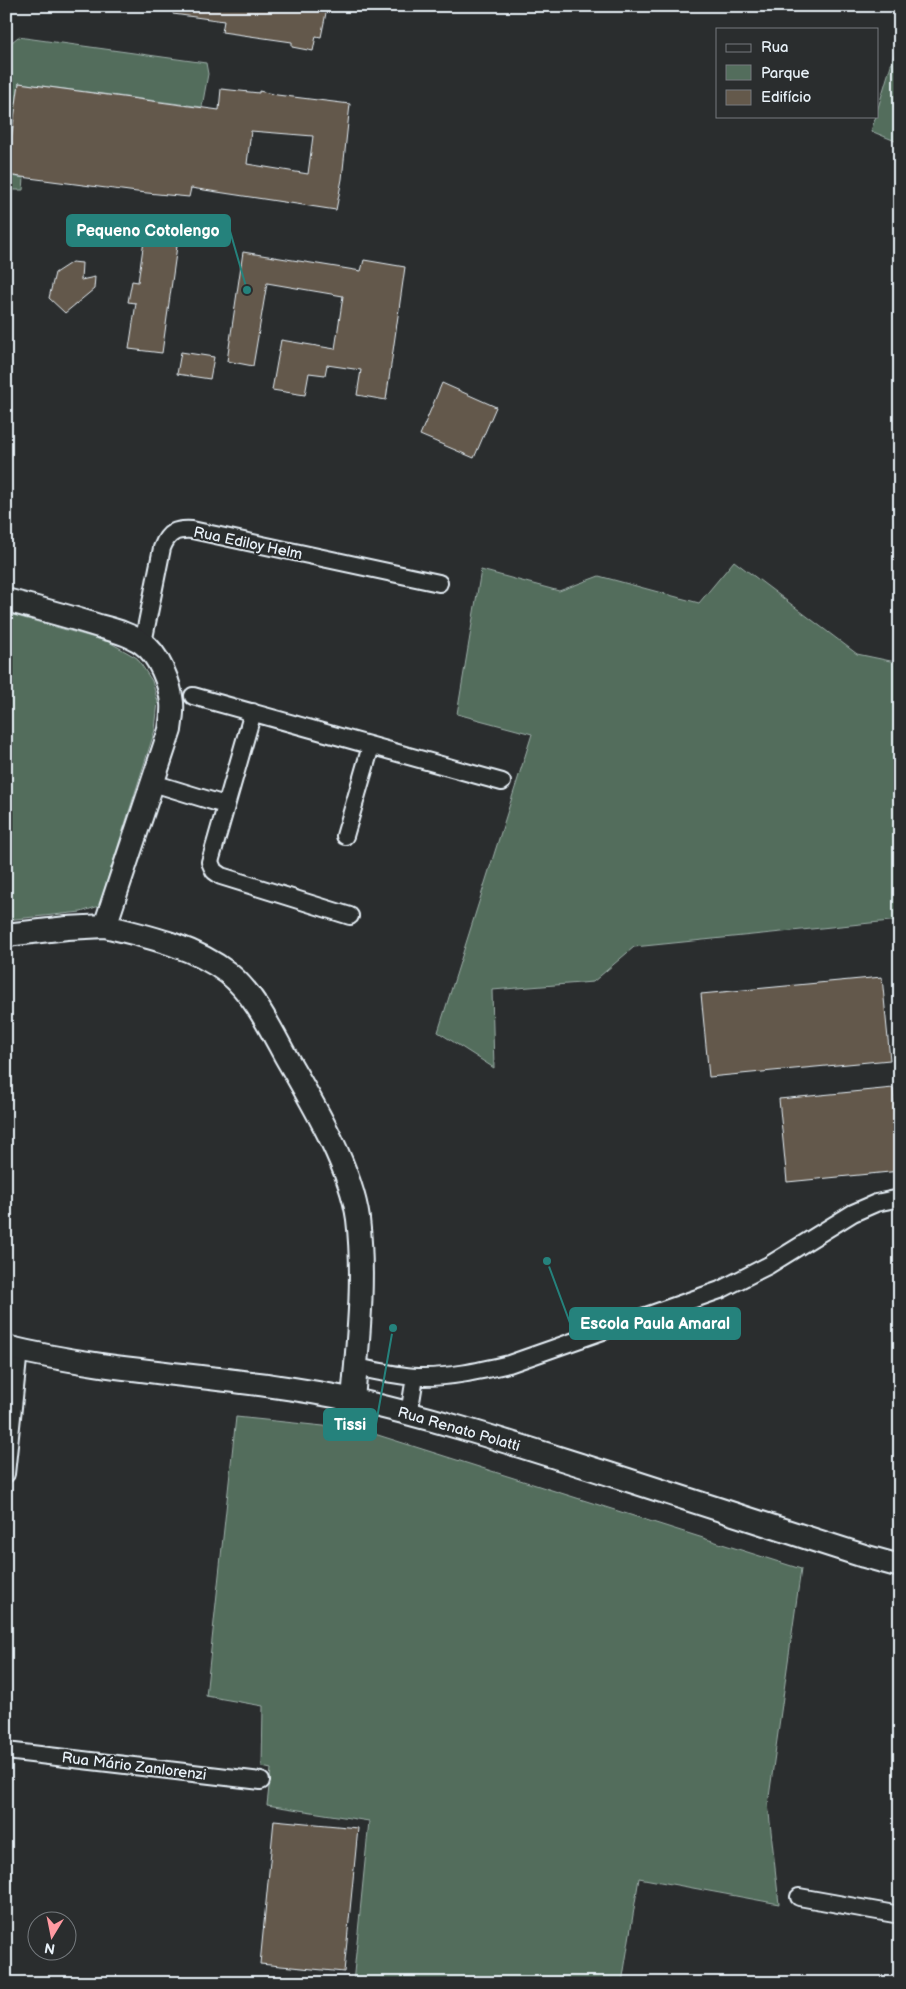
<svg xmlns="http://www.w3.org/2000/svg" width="906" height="1989" font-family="'Balsamiq Sans',sans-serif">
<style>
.green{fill:#536d5c;stroke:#9eafaa}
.building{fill:#64594b;stroke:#e8f1f8;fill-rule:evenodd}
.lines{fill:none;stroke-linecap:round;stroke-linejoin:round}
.street-casing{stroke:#e8f1f8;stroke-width:20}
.secondary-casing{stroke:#e8f1f8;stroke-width:26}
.street{stroke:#2a2d2e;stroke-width:16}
.secondary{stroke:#2a2d2e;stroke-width:22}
.labels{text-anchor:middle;stroke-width:4;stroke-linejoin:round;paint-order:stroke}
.street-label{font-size:15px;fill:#e8f1f8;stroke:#2a2d2e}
.leader{fill:none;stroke:#25827c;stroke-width:2}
.callout-dot{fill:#25827c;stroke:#2a2d2e;stroke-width:2}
.callout{fill:#25827c;stroke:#25827c;stroke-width:2}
.callout-label{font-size:16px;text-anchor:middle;font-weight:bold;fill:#fff}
</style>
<rect width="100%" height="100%" fill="#2a2d2e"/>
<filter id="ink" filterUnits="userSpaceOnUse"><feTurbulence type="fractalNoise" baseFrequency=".02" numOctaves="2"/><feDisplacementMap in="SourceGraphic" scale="10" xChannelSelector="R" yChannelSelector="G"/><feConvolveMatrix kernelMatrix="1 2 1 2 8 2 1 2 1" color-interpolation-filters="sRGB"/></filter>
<g filter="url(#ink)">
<path class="green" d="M 900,35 L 900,143 L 871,131 L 876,116 L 877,116 L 877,111 Z
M 18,37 L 206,63 L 208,74 L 202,107 L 19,83 L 6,173 L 6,47 Z
M 6,175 L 24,178 L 23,190 L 6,190 Z
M 734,561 L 857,654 L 900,663 L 900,920 L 634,947 L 593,982 L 492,990 L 494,1068 L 438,1032 L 532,734 L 457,714 L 481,570 L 559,591 L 599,576 L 699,603 Z
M 6,613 L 109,642 L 137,658 L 152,681 L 158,702 L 155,730 L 99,906 L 81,912 L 6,920 Z
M 236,1417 L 362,1430 L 801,1569 L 768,1804 L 779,1904 L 639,1878 L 622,1983 L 353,1983 L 369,1821 L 267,1805 L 271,1769 L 262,1767 L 263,1706 L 206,1696 Z"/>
<path class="building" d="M 173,6 L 319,6 L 327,8 L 321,37 L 316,36 L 313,51 L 292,47 L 292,42 L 222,32 L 224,21 L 173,14 Z
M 19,83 L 219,110 L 221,89 L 259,93 L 259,91 L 277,95 L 350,104 L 342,179 L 336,210 L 191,188 L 189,197 L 137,192 L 6,175 ZM 251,131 L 313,136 L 308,174 L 247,164 Z
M 144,241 L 177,246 L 162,353 L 129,349 L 136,303 L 128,302 L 132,281 L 138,282 Z
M 243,252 L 361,271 L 364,260 L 405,267 L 386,400 L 357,395 L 361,370 L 327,365 L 325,375 L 309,373 L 305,395 L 272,390 L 281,340 L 335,349 L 343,296 L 267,283 L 253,366 L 227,361 Z
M 72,262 L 82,263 L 81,280 L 95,277 L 94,289 L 65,313 L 49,298 L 55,273 Z
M 181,352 L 214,357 L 210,379 L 177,374 Z
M 442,383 L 496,407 L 474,458 L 420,435 Z
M 882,977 L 890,1060 L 709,1077 L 701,994 Z
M 893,1088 L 900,1171 L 787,1182 L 779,1099 Z
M 274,1820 L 358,1828 L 344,1972 L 260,1964 Z"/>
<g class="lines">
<defs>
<path id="street" d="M 143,643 L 162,548 C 168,532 176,529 192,530 L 439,583
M 193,696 L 502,782
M 253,712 L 210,862 L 214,871 L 221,876 L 350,916
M 153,783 L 225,805
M 345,836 L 371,746
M 356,1367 C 376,1371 397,1376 417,1377 C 449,1378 479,1371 509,1364 L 720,1290 L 769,1265 L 853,1213 L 876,1203 L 900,1198
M 409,1414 L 415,1377
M 6,1474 L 19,1350
M 6,1751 L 261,1781
M 799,1897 L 900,1915"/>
<path id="secondary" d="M 6,600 C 37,608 68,616 99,626 C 113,630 130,634 142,643 C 159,654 170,684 172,703 C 173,712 171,721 170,730 L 105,926 C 146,936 193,946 228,973 C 254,994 270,1028 286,1057 C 312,1102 351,1167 358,1219 C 365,1279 358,1340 353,1400
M 6,935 L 67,928 L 105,926
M 6,1347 C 120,1375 239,1375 354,1400 C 439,1419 523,1447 606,1473 C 692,1501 778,1529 864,1556 L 900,1566"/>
</defs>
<use href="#street" class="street-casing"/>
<use href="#secondary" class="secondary-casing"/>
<use href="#street" class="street"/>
<use href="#secondary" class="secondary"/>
</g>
</g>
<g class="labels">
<g class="street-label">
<text transform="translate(248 543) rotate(12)" y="5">Rua Ediloy Helm</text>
<text transform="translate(459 1429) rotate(16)" y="5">Rua Renato Polatti</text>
<text transform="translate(134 1766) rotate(7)" y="5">Rua Mário Zanlorenzi</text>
</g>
</g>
<path class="leader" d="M247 290L230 231M547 1261L570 1323M393 1328L376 1424"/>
<g class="callout-dot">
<circle cx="247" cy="290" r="5"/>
<circle cx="547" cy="1261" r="5"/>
<circle cx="393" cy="1328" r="5"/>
</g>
<g class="callout">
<rect x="67" y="215" width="163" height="31" rx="5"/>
<rect x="570" y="1308" width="170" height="31" rx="5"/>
<rect x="324" y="1409" width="52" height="31" rx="5"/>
</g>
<g class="callout-label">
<text x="148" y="236">Pequeno Cotolengo</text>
<text x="655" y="1329">Escola Paula Amaral</text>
<text x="350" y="1430">Tissi</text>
</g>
<rect width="906" height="1989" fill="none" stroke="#2a2d2e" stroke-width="25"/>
<rect x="12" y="12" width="881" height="1964" fill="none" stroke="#e8f1f8" stroke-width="2" filter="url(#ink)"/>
<rect x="716" y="28" width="162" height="90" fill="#2a2d2e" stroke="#767b7f"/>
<rect x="726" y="44" width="25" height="8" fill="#2a2d2e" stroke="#767b7f"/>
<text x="761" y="52" font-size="15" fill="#e8f1f8">Rua</text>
<rect x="726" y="65" width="25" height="15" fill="#536d5c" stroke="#767b7f"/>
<text x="761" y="78" font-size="15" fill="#e8f1f8">Parque</text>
<rect x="726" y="90" width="25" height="15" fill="#64594b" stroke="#767b7f"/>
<text x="761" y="102" font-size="15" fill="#e8f1f8">Edifício</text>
<g transform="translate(52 1936) rotate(190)"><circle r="24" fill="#2a2d2e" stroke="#767b7f"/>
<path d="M0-4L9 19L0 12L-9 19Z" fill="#ff9aa2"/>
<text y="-8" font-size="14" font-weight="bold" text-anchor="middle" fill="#e8f1f8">N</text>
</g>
</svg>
